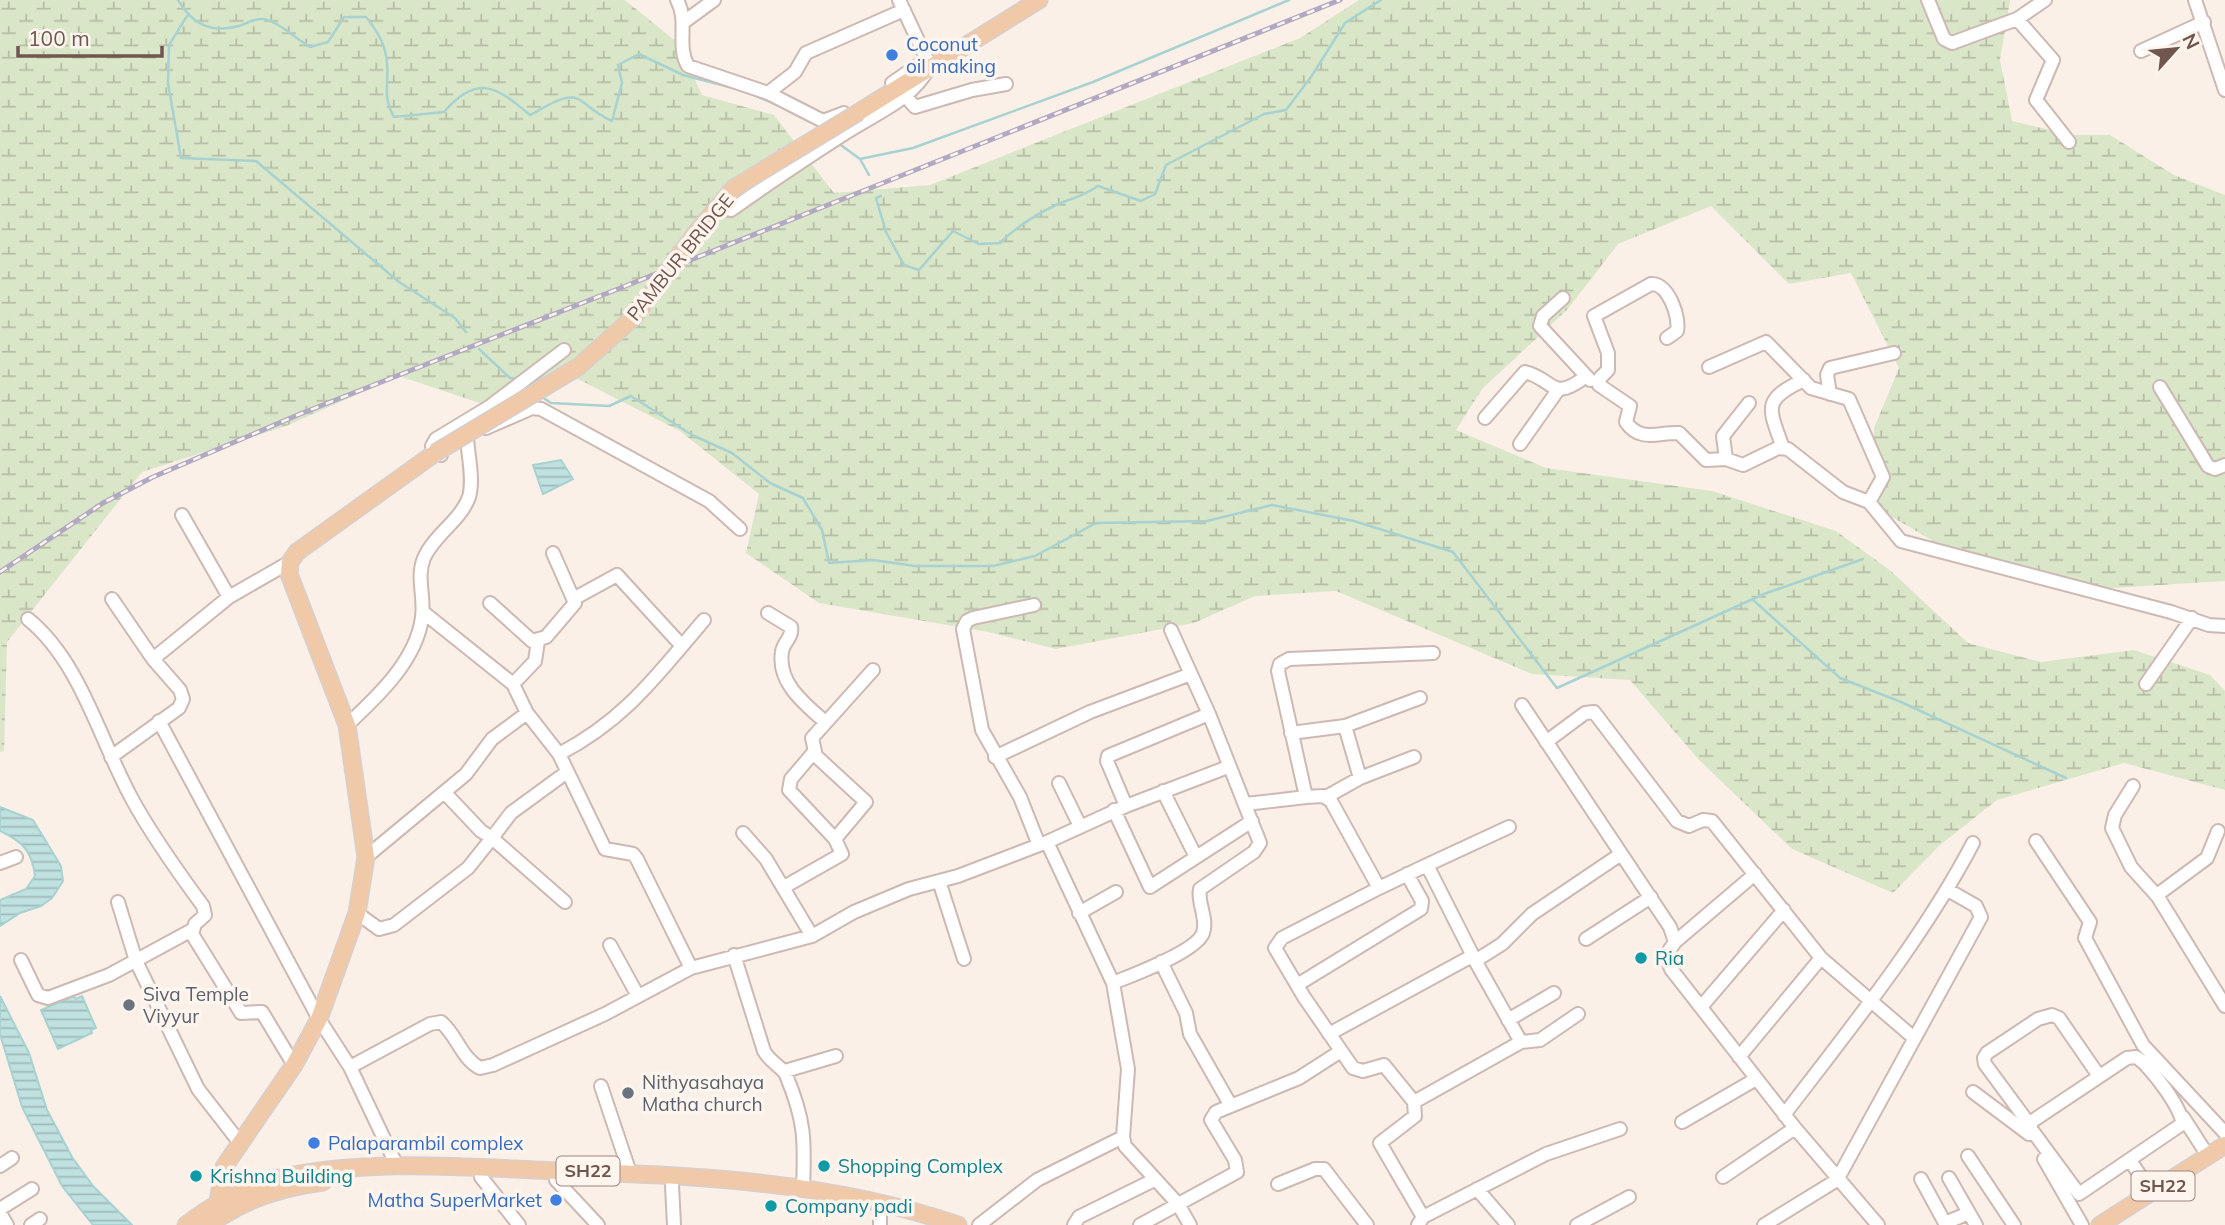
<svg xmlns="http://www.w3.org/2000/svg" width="2225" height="1225" font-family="Mulish,sans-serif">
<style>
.wetland{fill:url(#wetland-marsh)}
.water{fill:url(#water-rules);stroke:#a7d2d1;stroke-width:2}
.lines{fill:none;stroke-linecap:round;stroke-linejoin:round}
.stream{stroke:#a7d2d1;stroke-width:2.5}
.minor-casing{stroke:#cdb9b3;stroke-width:16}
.major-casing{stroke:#d7cfce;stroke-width:19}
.minor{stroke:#fff;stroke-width:12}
.major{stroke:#f0c9a9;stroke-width:16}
.rail-casing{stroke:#b1a8c2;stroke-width:5}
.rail{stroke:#fdf5ee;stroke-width:2.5;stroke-dasharray:8;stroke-linecap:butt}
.major-bridge-casing{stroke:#d7cfce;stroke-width:19;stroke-linecap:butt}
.major-bridge{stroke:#f0c9a9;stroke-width:16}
.shop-dot{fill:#3f7fe0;stroke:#fdf5ee;stroke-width:2.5}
.culture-dot{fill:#0f9aa8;stroke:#fdf5ee;stroke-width:2.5}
.worship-dot{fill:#6b7280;stroke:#fdf5ee;stroke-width:2.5}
.labels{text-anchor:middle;stroke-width:7;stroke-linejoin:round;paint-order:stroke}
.shield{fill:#fdf5ee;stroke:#9b857f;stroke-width:2}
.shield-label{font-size:18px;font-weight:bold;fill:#71554f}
.shop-label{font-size:19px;fill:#366cbe;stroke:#fdf5ee;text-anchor:start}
.street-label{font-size:19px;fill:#71554f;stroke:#fdf5ee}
.culture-label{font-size:19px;fill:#0d838f;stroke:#fdf5ee;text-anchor:start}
.worship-label{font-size:19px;fill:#5b616d;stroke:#fdf5ee;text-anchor:start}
</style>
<defs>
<pattern id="wetland-marsh" width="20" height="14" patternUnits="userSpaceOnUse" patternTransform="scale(1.75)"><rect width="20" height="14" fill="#dae6c8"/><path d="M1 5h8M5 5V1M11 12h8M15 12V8" fill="none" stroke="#b5bda5"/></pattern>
<pattern id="water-rules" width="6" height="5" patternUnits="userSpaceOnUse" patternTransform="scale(1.75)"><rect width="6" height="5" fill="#bfe1e0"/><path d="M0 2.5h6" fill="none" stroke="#a0b9b8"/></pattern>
</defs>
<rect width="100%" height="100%" fill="#faf0e8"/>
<path class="wetland" d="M 0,0 L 625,0 L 678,43 L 702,95 L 774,115 L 834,193 L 930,185 L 1300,38 L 1359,0 L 2010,0 L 2000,60 L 2012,121 L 2071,135 L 2110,135 L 2174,175 L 2225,195 L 2225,581 L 2080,590 L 1981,569 L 1875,507 L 1874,428 L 1899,368 L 1851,273 L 1789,284 L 1711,206 L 1618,244 L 1567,310 L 1482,389 L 1456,430 L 1546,468 L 1712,491 L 1836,531 L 1891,571 L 1968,643 L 2041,662 L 2134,650 L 2210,675 L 2225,691 L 2225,790 L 2124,763 L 1997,800 L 1940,845 L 1893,893 L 1792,849 L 1699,760 L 1630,680 L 1532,674 L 1336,591 L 1255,596 L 1194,623 L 1056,649 L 988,632 L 819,603 L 746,553 L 759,494 L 680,431 L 572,376 L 512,414 L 399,376 L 286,426 L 142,472 L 7,642 L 4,751 L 0,752 Z"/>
<path class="water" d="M 561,460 L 573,479 L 543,494 L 533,465 Z
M 0,807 L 33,820 L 61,866 L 63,881 L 52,898 L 41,906 L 20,913 L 0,926 L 0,900 L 26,889 L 35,876 C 32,851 23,842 0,831 Z
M 0,996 L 29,1053 L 47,1110 L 72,1157 L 93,1186 L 132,1225 L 93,1225 L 62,1186 L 22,1107 L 0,1034 Z
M 74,996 L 76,999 L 82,996 L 96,1028 L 91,1030 L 92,1033 L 58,1049 L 41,1010 Z"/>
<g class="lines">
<path class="stream" d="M 178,0 C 193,26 213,34 242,25 C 249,22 256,18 263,19 C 278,21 296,39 310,47 L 328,42 L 344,17 L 366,17 C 376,29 386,46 387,63 C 389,86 382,95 394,117 L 444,112 C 477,74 496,86 530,115 C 545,108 568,89 583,102 C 593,110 600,116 612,121 L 622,83 L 618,65 L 639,54 L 683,75 L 737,89
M 187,16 L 169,45 L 168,83 L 181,158 L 256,161 L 399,282 L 455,318 L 466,332
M 747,92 L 789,110
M 838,143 L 860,159 L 869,175
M 860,159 L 913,148 L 1093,82 L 1289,0
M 881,196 L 876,198 L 886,232 L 904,265 L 919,270 L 953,231 L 979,244 L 1000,243 C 1015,228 1037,214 1056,205 C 1072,198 1082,197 1098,186 L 1141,201 L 1155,194 L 1166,165 L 1264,114 L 1286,110 L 1311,77 L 1345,23 L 1381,0
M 479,349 L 510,378 L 517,379
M 542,397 L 551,403 L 609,406 L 631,396 L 692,435 L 732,453 L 770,483 L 803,498 L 822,530 L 829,563 L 873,560 L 915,566 L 993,566 L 1035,556 L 1096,523 L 1207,521 L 1272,505 L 1354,521 L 1453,552 L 1557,688 L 1764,594 L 1863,559
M 1752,599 L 1840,678 L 1901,702 L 2066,778"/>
<defs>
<path id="minor" d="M 677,0 C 689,21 676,46 688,66 L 768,93 L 823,121 L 844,113
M 1928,0 L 1944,39 L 1952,43 L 2017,19 L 2045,0
M 2195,0 L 2225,90
M 2017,19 L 2053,60 L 2036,100 L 2069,142
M 684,22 L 714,0
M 2141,51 L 2204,22
M 892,83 L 927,59
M 768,93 L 795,72 L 806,53 L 904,10
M 906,97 L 915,107 L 972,90 L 1006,84
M 731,210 C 769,183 808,157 847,132 C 878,112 912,100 930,66 L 899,0
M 1563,298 L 1543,316 L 1540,326 L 1590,380
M 1667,338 L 1677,331 C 1680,316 1668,283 1651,284 L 1594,316 L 1608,353 L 1608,370 L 1600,378 L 1599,385 L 1630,406 L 1626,422 C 1640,443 1659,432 1679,433 L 1706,460 L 1726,459 L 1743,465 L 1778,448 L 1788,449 L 1843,492 L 1869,502 L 1901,541 L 2171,612 L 2209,625 L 2225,626
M 1709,367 L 1766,342 L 1811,388 L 1849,399 L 1883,477 L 1869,502
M 2160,387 L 2208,466 L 2215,469 L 2225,465
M 1830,394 L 1827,375 L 1830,368 L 1894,353
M 1485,418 L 1525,372 C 1554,379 1551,403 1585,377
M 486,428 L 532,408 L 541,409 L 709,501 L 740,529
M 1520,444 L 1558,390
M 1783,448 C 1769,408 1761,400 1804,380
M 441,455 L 435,453 L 432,446 L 436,439 L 489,407 L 564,350
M 1726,459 L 1723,436 L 1749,403
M 182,515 L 229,597 L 290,562
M 575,598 L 617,575 L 682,646
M 490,603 L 532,641 L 546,637 L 575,603 L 553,553
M 1034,605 L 973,618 L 967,621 L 963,629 L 982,730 L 1020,797 L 1039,845
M 768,613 L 791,627 C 793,638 783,642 782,652 C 777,683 805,704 825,722
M 28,619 C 81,662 100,741 132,799 C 152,836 178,872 203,906 L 205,915 L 195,924 L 192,934 L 241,1013 L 262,1012 L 294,1065
M 1433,653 L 1289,659 L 1280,664 L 1278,671 L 1306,797 L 1323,796 L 1331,801 L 1379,888 L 1427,865 L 1477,964 L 1521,1042
M 153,659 L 229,597
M 513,684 L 535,661 L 538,641
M 2146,684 L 2192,618
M 1522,705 L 1670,927 L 1675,942 L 1666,955 L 1671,969 L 1795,1128 L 1878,1225
M 527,713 L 559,754 L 605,849 L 633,854 L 637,859 L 691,968
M 159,721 L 319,1019 L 350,1067
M 347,725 C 377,697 417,660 422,617 C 425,597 416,577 424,558 C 434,535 461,520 469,497 C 474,480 468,455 467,438
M 1345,726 L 1360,778
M 1291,733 L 1345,726 L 1420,698
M 1546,742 L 1585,713 L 1594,712 L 1677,821 L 1689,826 L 1703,820 L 1712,821 L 1821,958 L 1914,1038
M 559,754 C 625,720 657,675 704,620
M 111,757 L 179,708 L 183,699 L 180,690 L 153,659 L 112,599
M 995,757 L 1090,712 L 1191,674
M 1059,783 L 1080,826
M 2133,786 L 2115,815 L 2112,828 L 2131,867 L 2158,897 L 2225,1006
M 1163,791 L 1196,857
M 1326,797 L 1360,778 L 1414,757
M 1246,804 L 1306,797
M 1126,806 L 1107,761 L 1108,756 L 1209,714
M 1114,810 L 1150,887 L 1252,821
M 743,833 L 766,859 L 812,936
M 835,839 L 866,802 L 816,756 L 812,738 L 873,670
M 2036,841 L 2090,922 L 2085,938 L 2143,1045 L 2225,1133
M 1047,842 L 1113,983 L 1128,1069 L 1123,1137 L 1125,1146 L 1178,1204 L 1190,1225
M 366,857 L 466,774 L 492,739 L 527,713 L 513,684 L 423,612
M 0,863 L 16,857
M 1427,865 L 1509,827
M 939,881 L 964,959
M 784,887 L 842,854 L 835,839 L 789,790 L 791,779 L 814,752
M 1379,888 L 1282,938 L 1275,948 L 1304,997 L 1353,1068 L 1363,1071 L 1384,1065 L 1414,1102 L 1415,1116 L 1380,1143 L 1423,1217
M 2157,895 L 2207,858 L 2218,831
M 118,902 L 136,961 L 198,1089 L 240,1143
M 565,902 L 492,838 L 511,813 L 567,772
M 357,913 L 379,929 L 394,925 L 468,868 L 492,838 L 481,831 L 445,793
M 1079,913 L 1116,892
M 1586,939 L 1651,897
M 1675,942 L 1755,874
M 610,945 L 638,996
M 734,955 L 764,1051 C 770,1062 783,1068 786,1075 C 805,1120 805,1140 803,1188
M 21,960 L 38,995 L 48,998 L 109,975 L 192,930
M 1475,961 L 1502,944 L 1532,914 L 1621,854
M 1161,962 L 1186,1013 L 1190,1034 L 1231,1106
M 1113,983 C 1132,975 1196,952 1203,933 C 1208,918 1197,903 1200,889 L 1254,852 L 1260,843 L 1209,714 L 1171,630
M 1297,985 L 1421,909 L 1422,901 L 1407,874
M 1701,1007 L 1784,910
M 1508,1020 L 1554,993
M 1329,1034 L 1472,956
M 1739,1057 L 1821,958
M 2136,1057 C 2149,1064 2184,1111 2182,1124 L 2079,1194 L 2031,1129 L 2031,1122 L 2127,1058 Z
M 785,1071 L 836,1056
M 601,1086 L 630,1173
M 1973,1092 L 2029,1134
M 1414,1102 L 1521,1042 L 1540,1040 L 1578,1014
M 1784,1115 C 1851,1027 1922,940 1973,843
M 2183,1117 L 2208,1156
M 1682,1122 L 1756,1079
M 2030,1125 L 1985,1064 L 1984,1058 L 1987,1053 L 2038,1019 L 2052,1015 L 2059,1018 L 2099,1076
M 1968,1156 L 2014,1225
M 2044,1159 L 2082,1225
M 2131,1162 L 2152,1193
M 0,1166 L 12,1158
M 397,1166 L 350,1067 L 430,1024 L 441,1022 C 457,1035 461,1058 480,1068 L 493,1065 L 605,1014 L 691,968 L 812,936 L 854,912 L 909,889 L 958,876 L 1047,842 L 1126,806 L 1228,767
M 481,1177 L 519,1225
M 1723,1177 L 1795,1128
M 1949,1178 L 1976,1225
M 1921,1179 L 1945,1223 L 1969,1213
M 556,1180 L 598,1225
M 1278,1184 L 1315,1169 L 1324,1169 L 1367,1225
M 672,1185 L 674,1225
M 1477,1189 L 1508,1225
M 880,1202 L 880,1225
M 0,1209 L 32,1189
M 0,1213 L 7,1225
M 31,1225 L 40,1219
M 979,1225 L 1037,1180 L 1123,1137
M 1074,1225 L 1079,1217 L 1154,1180
M 1140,1225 L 1237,1172 L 1235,1160 L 1211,1120 L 1216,1112 L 1299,1078 L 1341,1051
M 1418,1225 L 1423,1217 L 1546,1154 L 1620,1129
M 1577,1225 L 1629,1197
M 1764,1225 L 1837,1180 L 1981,917 L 1976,906 L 1948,890"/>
<path id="major" d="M 859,112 L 1039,0
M 218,1202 L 224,1167 L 294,1065 L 319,1019 L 357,913 L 366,857 L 347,725 L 289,574 L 290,562 L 297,552 L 435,453
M 186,1225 C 214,1204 245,1185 280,1178 C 363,1160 449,1166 534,1170 C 677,1175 820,1178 958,1225
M 209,1225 C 242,1200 282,1187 323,1182
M 2100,1225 L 2225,1145"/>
</defs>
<use href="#minor" class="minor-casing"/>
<use href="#major" class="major-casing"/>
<use href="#minor" class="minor"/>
<use href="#major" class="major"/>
<defs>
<path id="rail" d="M 0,572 L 103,503 L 153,477 L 300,414 L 623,287 L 1340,0"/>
</defs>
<use href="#rail" class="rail-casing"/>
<use href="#rail" class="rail"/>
<defs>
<path id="major-bridge" d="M 435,453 L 578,367 L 635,316 L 695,234 L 734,188 L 859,112"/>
</defs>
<use href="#major-bridge" class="major-bridge-casing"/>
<use href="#major-bridge" class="major-bridge"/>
</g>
<g class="shop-dot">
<circle cx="892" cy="55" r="7"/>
<circle cx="314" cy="1143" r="7"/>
<circle cx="556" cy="1200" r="7"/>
</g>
<g class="culture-dot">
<circle cx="1641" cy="958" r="7"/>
<circle cx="824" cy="1166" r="7"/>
<circle cx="196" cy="1176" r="7"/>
<circle cx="771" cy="1206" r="7"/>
</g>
<g class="worship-dot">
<circle cx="129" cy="1005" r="7"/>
<circle cx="628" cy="1093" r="7"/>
</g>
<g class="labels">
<g class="shield">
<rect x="556.5" y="1156.5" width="63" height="29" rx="5"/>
<rect x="2131.5" y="1171.5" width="63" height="29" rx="5"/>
</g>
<g class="shield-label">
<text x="588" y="1177">SH22</text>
<text x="2163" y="1192">SH22</text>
</g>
<g class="shop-label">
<text x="906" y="51">Coconut<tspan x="906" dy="22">oil making</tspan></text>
<text x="328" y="1150">Palaparambil complex</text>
<text x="542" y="1207" text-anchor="end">Matha SuperMarket</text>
</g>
<g class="street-label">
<text transform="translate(680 257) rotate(-51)" y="7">PAMBUR BRIDGE</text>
</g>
<g class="culture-label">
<text x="1655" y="965">Ria</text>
<text x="838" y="1173">Shopping Complex</text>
<text x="210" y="1183">Krishna Building</text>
<text x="785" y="1213">Company padi</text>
</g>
<g class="worship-label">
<text x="143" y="1001">Siva Temple<tspan x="143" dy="22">Viyyur</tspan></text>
<text x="642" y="1089">Nithyasahaya<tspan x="642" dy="22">Matha church</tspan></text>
</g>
</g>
<g transform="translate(2176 49) rotate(63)" stroke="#fdf5ee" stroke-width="5" paint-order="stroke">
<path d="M0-5L12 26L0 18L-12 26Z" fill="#71554f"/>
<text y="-10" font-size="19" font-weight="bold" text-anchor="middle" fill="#71554f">N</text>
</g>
<path d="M18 46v10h144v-10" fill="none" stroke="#71554f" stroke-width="3.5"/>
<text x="28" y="46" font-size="21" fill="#71554f" stroke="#fdf5ee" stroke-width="5" paint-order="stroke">100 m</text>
</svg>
